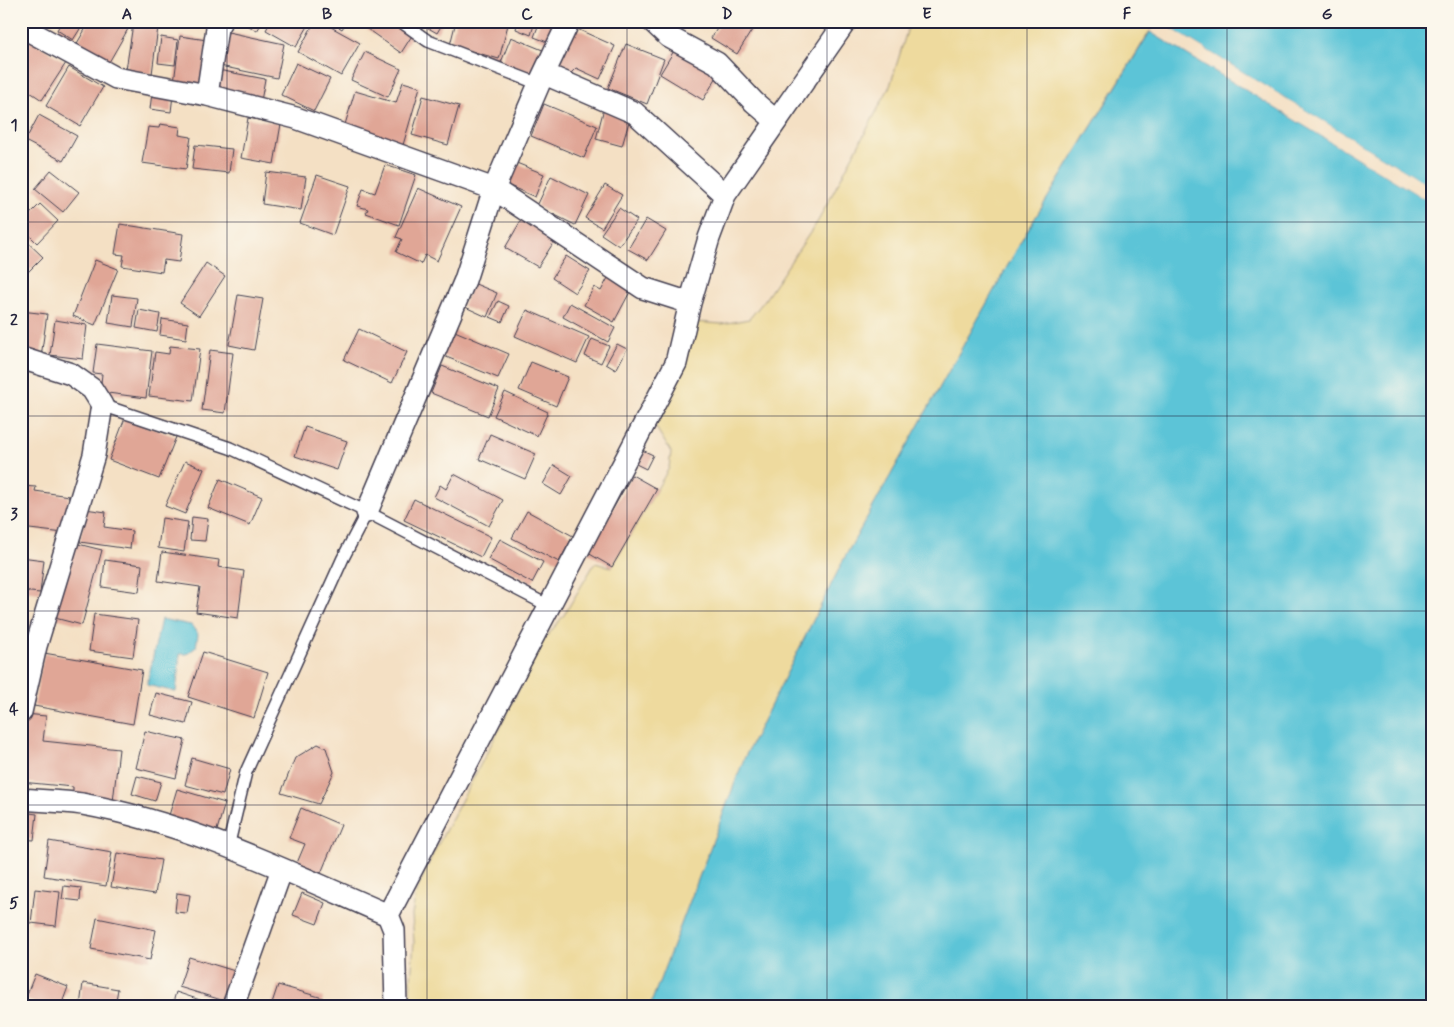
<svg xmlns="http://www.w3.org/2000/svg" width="1454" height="1027" font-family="Mynerve,sans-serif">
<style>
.sand{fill:#eeda9e;stroke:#887e6c}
.water{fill:#5bc4d7;stroke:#3e7389}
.pier{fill:#f4e0c4}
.building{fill:#e0a696}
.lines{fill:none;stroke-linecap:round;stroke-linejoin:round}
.service-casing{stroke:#423e50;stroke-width:14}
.minor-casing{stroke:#423e50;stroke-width:24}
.service{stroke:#fff;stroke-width:11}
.minor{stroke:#fff;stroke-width:21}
.grid{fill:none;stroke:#22223b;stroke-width:1;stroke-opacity:0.55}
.neatline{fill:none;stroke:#22223b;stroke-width:2}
.grid-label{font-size:16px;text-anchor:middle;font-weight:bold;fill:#22223b}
</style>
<rect width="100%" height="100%" fill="#fbf7ec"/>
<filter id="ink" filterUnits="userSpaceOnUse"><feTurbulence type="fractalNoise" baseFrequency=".02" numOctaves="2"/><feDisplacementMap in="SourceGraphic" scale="10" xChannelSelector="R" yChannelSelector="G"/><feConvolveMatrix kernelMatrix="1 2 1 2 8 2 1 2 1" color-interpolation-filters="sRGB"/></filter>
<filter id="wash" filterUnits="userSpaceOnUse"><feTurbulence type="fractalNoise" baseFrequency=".0096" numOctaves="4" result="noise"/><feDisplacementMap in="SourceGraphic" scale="20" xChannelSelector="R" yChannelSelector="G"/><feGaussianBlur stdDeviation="1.12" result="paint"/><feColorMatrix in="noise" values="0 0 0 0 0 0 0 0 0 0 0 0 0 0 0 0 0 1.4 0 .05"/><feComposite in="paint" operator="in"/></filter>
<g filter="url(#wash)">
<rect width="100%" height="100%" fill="#f4e0c4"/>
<path class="sand" d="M 910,21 L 1156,21 L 1026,233 L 845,557 L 744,759 L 650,1006 L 409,1006 L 414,942 L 412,915 L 416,893 L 433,854 L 494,739 L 544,640 L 564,615 L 595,563 L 612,567 L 669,468 L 671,452 L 655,426 L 695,322 L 722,324 L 749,319 L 764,301 L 818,221 L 890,86 Z"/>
<path class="water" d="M 1159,21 L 1433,21 L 1433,188 Z
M 1150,32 L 1433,204 L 1433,1006 L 650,1006 L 744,759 L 845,557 L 1026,233 Z
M 161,619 L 191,625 L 198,634 L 196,647 L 187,654 L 180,654 L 176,692 L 147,685 Z"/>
<path class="pier" d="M 1156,21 L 1159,21 L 1433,188 L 1433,190 Z
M 1149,29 L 1433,201 L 1433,204 L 1148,30 Z"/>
<g id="blocks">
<path class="building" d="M 62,21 L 85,21 L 73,40 L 57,30 Z
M 90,21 L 114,21 L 128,29 L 108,64 L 76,45 Z
M 158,21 L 185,21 L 184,27 Z
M 241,21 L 263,21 L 257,31 Z
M 271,21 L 311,21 L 296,47 L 266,30 Z
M 315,21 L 320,21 L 360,43 L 341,76 L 298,52 Z
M 329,21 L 347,21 L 342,29 Z
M 372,21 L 393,21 L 413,34 L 401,53 L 367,29 Z
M 416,21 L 444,21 L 437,33 Z
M 456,21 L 509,21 L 499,59 L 450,45 Z
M 518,21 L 535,21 L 531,35 L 516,29 Z
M 540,21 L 564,21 L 555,45 L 534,37 Z
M 722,21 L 750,21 L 755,25 L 737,54 L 711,38 Z
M 133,24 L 158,27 L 152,74 L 126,70 Z
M 575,28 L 615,46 L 600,79 L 576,68 L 569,75 L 557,69 Z
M 228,32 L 284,44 L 277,78 L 220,66 Z
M 25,36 L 66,63 L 42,100 L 21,86 L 21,41 Z
M 180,36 L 207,40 L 201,85 L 174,82 Z
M 161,37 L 178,40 L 175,65 L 158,63 Z
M 511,37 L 545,51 L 534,78 L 500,65 Z
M 626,44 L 664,59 L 647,104 L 608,88 Z
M 675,49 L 718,75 L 703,100 L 660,74 Z
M 365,52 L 401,69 L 388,97 L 351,80 Z
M 296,63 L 330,79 L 314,111 L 281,95 Z
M 69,67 L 103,87 L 80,126 L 46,106 Z
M 218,70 L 265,79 L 261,101 L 214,91 Z
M 403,82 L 420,87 L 403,145 L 344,128 L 355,91 L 396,103 Z
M 152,93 L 173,95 L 171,112 L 150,109 Z
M 423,96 L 459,106 L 448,145 L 412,135 Z
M 544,104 L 597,126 L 584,158 L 531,136 Z
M 604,108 L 631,115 L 622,146 L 596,139 Z
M 39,115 L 77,136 L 63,161 L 25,141 Z
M 248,118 L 281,124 L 274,164 L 241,158 Z
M 160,124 L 180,127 L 179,135 L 191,137 L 186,169 L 142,163 L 148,127 L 159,128 Z
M 195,145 L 232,149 L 229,173 L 192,169 Z
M 514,162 L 544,174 L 535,197 L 505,184 Z
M 385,165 L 416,175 L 399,225 L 366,213 L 368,209 L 357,206 L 363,189 L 375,193 Z
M 51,170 L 79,192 L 63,212 L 35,189 Z
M 266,172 L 306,177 L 301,210 L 262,204 Z
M 317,175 L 350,186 L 333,235 L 300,223 Z
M 551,176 L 589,195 L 575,225 L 537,206 Z
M 605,185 L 622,195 L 602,228 L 585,218 Z
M 418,188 L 461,207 L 437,261 L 425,255 L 421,264 L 396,252 L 402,239 L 396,237 Z
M 40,204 L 58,221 L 37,243 L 21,227 L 21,223 Z
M 619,208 L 637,220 L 619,246 L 601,234 Z
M 523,217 L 557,237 L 538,267 L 505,248 Z
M 646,219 L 666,231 L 648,260 L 628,249 Z
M 120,224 L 183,234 L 179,262 L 164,260 L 162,272 L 122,266 L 124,255 L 115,254 Z
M 21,236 L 43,257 L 22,278 L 21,277 Z
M 566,256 L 590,271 L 575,293 L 552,278 Z
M 95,260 L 118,269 L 95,325 L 73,316 Z
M 206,263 L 225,276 L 199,316 L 180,303 Z
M 609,276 L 632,288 L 614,322 L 584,305 L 594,287 L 601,291 Z
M 473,283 L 497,293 L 487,317 L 463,306 Z
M 112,295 L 137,298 L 133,327 L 108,323 Z
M 238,295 L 263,299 L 254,350 L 229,345 Z
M 498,301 L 509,306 L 502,322 L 490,317 Z
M 570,303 L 615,328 L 608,342 L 563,317 Z
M 139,310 L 160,314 L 157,332 L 136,328 Z
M 527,310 L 589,337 L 577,363 L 515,336 Z
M 21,311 L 47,314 L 41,357 L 21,354 Z
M 162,319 L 188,323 L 186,339 L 160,335 Z
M 55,320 L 87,325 L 83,359 L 50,355 Z
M 359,329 L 407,352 L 392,383 L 344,360 Z
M 450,329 L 509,354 L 498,378 L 439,354 Z
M 592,339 L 609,346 L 601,363 L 585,356 Z
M 97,344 L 152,351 L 146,398 L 100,392 L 102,374 L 93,373 Z
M 617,344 L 627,349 L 616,370 L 606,364 Z
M 170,346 L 200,349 L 193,401 L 149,396 L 155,352 L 169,354 Z
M 210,350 L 233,353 L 225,413 L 202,410 Z
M 531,362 L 568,377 L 556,406 L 519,390 Z
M 442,366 L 499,389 L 488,416 L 431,393 Z
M 505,392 L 548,412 L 537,436 L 494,416 Z
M 125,418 L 176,437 L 159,479 L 109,460 Z
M 305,427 L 347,441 L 337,470 L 295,456 Z
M 490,434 L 536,454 L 525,479 L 479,459 Z
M 640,449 L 653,455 L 646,469 L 634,463 Z
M 185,461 L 204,469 L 185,514 L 165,506 Z
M 554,465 L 572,476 L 561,495 L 543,484 Z
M 454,474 L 503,500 L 489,526 L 434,497 L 440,485 L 446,489 Z
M 632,475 L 657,489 L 612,567 L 588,553 Z
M 220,479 L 262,497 L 250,525 L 208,508 Z
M 21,486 L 36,487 L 35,491 L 69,496 L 64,533 L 21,528 Z
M 414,499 L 491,537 L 481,557 L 404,520 Z
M 85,509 L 106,512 L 104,527 L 132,531 L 130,549 L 80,542 Z
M 527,511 L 573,536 L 559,562 L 512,538 Z
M 192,517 L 208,519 L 205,541 L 190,540 Z
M 162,518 L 188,522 L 184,552 L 158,548 Z
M 500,539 L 543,562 L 532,583 L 488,559 Z
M 70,542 L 102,550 L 82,625 L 51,617 Z
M 162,552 L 219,560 L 218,567 L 244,571 L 238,618 L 196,612 L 200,587 L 158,581 Z
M 21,557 L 44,560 L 40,593 L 21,591 Z
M 105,560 L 142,565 L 139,592 L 102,587 Z
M 94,614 L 138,620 L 133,657 L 89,651 Z
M 203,652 L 268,672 L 254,718 L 188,697 Z
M 44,653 L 142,670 L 133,724 L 34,706 Z
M 156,693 L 192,702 L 186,724 L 150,715 Z
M 25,714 L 46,716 L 43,741 L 119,749 L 113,802 L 73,797 L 73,787 L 21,782 L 21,746 Z
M 145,731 L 185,740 L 176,778 L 136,768 Z
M 318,744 L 326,748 L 334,772 L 319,804 L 281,793 L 295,758 Z
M 192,758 L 230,769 L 223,795 L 185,785 Z
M 137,776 L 161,782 L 155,801 L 132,794 Z
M 177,789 L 225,803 L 215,837 L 167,822 Z
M 301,808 L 341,825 L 321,873 L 297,863 L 305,844 L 289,838 Z
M 21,812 L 37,814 L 34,840 L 21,839 Z
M 49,841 L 112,852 L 106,886 L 44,876 Z
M 117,853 L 161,860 L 155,894 L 111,887 Z
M 64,886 L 81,888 L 80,901 L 62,899 Z
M 35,889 L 60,892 L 56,926 L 31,923 Z
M 177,893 L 190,895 L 187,913 L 175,912 Z
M 302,893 L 325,903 L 317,924 L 293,915 Z
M 97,918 L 156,930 L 150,960 L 91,949 Z
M 189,957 L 238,972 L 228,1002 L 179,987 Z
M 35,974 L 68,987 L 61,1006 L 41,1006 L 25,999 Z
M 83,983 L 118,989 L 115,1006 L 80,1006 Z
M 278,985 L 323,998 L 321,1006 L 271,1006 Z
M 176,992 L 209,1003 L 208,1006 L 172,1006 Z"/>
</g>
</g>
<g filter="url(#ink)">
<use href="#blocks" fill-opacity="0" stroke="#423e50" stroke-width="1"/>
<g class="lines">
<defs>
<path id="service" d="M 400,21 L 428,41 L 539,84
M 102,405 L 230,448 L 367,512 L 549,606
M 228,847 L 246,772 L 343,558 L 367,512"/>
<path id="minor" d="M 652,21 L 669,37 L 717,63 L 754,102 L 776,121
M 21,25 L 33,33 L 116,78 L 207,95 L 296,118 L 494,189 L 643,288 L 690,303
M 545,74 L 635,113 L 725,195
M 207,95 L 217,28 L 221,21
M 21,358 L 71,374 L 92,389 L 102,405 L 94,455 L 36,646 L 21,712
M 367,512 L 465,280 L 494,189 L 539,84 L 569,21
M 21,799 C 41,801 62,801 82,804 C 189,823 289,872 388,915 L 394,930 L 396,1006
M 388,915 L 676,363 L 690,303 L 709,238 L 725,195 L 846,21
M 233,1006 L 282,869"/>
</defs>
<use href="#service" class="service-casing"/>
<use href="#minor" class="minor-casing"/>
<use href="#service" class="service"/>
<use href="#minor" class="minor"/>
</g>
</g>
<path class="grid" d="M 227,21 L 227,1006M 427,21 L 427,1006M 627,21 L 627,1006M 827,21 L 827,1006M 1027,21 L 1027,1006M 1227,21 L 1227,1006M 21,222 L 1433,222M 21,416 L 1433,416M 21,611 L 1433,611M 21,805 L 1433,805"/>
<rect width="1454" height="1027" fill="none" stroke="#fbf7ec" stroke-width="55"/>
<rect x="28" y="28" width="1398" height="972" class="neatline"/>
<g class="grid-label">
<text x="127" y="19">A</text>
<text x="327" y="19">B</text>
<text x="527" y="19">C</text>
<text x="727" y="19">D</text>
<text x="927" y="19">E</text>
<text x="1127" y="19">F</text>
<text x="1327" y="19">G</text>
<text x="14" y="130">1</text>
<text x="14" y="325">2</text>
<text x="14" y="519">3</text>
<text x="14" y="714">4</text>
<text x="14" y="908">5</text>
</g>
</svg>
